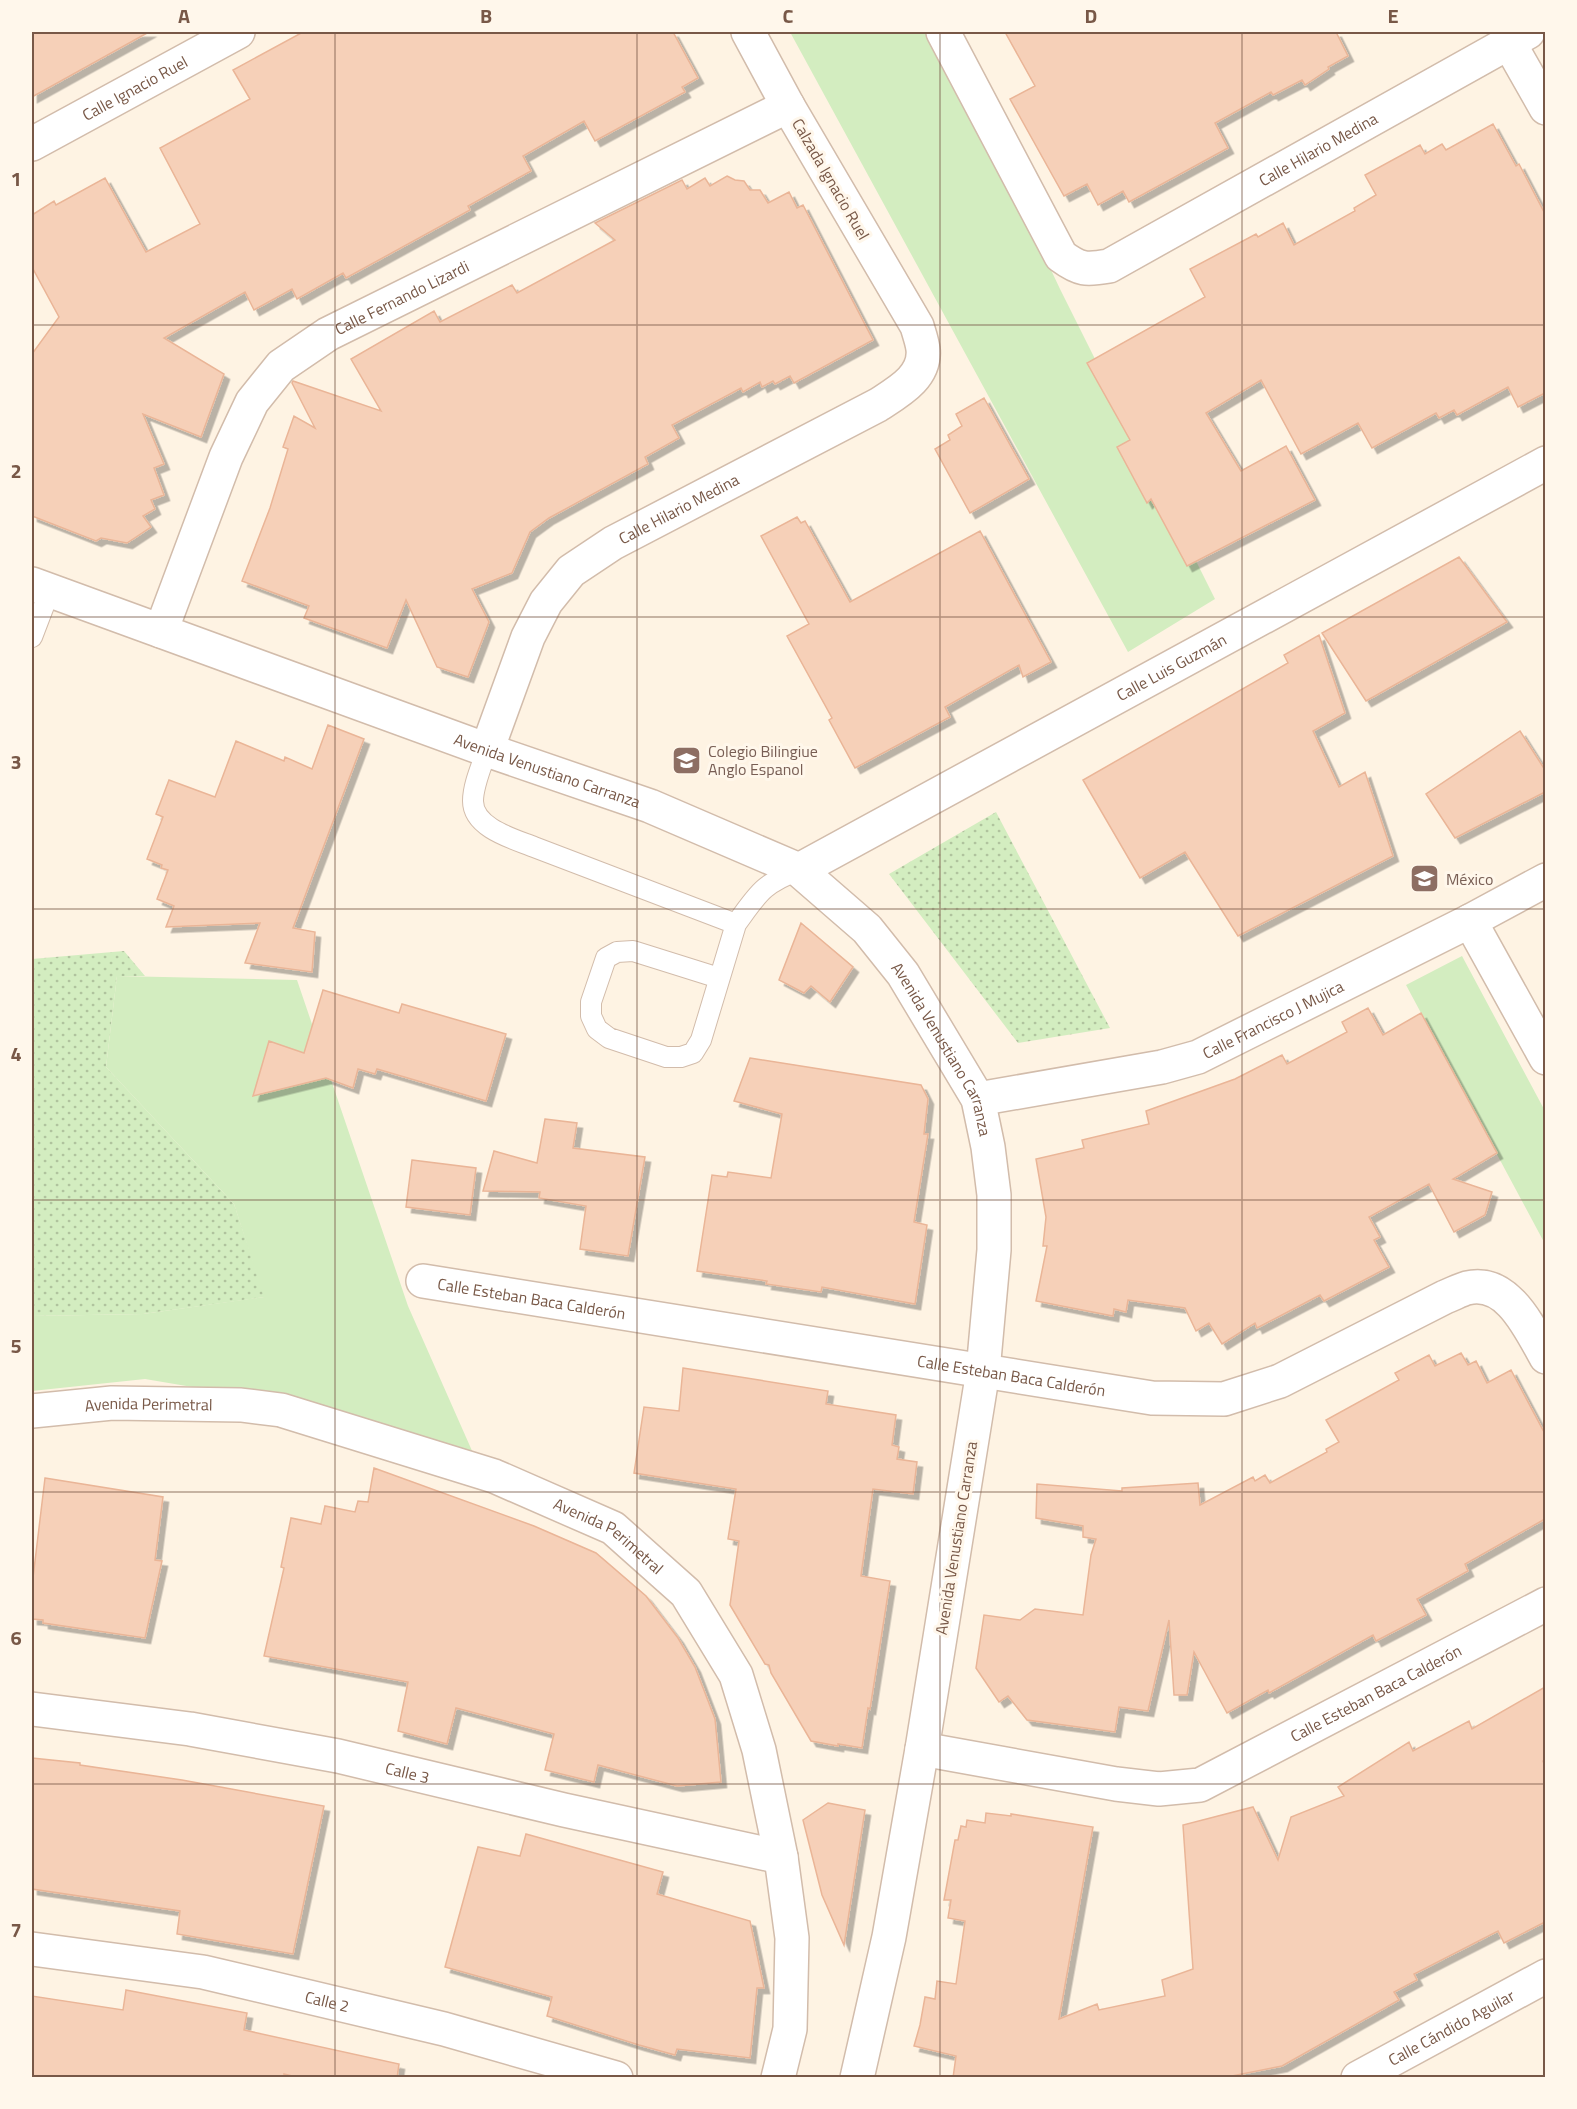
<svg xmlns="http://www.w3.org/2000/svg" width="1577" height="2109" font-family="'Titillium Web',sans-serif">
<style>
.grass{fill:url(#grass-dots)}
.park{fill:#d3edc0}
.building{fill:#f6d0b8;stroke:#eab597;stroke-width:1.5;filter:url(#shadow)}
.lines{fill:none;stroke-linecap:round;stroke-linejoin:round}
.service-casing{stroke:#d2bcab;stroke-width:22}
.minor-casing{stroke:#d2bcab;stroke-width:36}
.tertiary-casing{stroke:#d2bcab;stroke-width:36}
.service{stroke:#fff;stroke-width:20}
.minor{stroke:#fff;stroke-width:33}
.tertiary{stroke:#fff;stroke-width:33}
.grid{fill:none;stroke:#785847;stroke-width:1.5;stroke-opacity:0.55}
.labels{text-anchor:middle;stroke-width:6;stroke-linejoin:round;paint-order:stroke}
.street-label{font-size:16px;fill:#785847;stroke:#fff7eb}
.education-label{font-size:16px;fill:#785e54;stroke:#fff7eb;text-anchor:start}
.neatline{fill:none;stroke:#785847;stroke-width:2}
.grid-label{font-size:20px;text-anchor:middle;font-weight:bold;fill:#785847}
</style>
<defs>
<pattern id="grass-dots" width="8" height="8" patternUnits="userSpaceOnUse" patternTransform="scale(1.5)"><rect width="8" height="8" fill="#d3edc0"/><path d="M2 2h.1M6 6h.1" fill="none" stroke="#b0c39e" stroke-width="1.8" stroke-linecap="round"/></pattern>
<filter id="shadow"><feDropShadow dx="5.5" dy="5.5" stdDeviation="0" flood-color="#0004"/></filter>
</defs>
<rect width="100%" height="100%" fill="#fef3e3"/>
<path class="grass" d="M 996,812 L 1110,1028 L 1018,1043 L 889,874 Z
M 124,951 L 145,976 L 117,976 L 106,1067 L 234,1204 L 265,1297 L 143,1314 L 32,1316 L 32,959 Z"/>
<path class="park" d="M 790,32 L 939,32 L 1060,289 L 1215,599 L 1128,652 Z
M 1462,956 L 1545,1111 L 1545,1244 L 1406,985 Z
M 117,976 L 297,980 L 408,1306 L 473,1453 L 345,1413 L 145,1379 L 32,1391 L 32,1316 L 143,1314 L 264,1297 L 234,1204 L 106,1067 Z"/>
<path class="building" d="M 32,32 L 149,32 L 32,97 Z
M 303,32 L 673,32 L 698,78 L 682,87 L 685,92 L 595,141 L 584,121 L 523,156 L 531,171 L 468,206 L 470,210 L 346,278 L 343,273 L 297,299 L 292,289 L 254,310 L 245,292 L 164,338 L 224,374 L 201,437 L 143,414 L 164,464 L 154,468 L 164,495 L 151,500 L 155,509 L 143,516 L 151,527 L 127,543 L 101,538 L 96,541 L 32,516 L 32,354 L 59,317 L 32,267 L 32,215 L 54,201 L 56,205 L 105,178 L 146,252 L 200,224 L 160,148 L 250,99 L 233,70 Z
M 1005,32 L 1336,32 L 1348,56 L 1328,67 L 1329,69 L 1305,85 L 1302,80 L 1273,95 L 1271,92 L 1215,123 L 1228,148 L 1129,202 L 1123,191 L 1098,205 L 1087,184 L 1064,196 L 1010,99 L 1035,86 Z
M 1493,124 L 1516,166 L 1519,164 L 1545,214 L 1545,393 L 1518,407 L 1508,387 L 1457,415 L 1454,410 L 1439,418 L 1436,413 L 1372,448 L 1358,423 L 1301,454 L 1261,380 L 1206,413 L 1241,471 L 1286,446 L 1315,500 L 1187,566 L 1151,499 L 1147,503 L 1117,447 L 1130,440 L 1087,363 L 1205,297 L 1190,269 L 1256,234 L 1258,237 L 1283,223 L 1294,245 L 1355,211 L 1354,208 L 1376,195 L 1365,175 L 1420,145 L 1425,154 L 1442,144 L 1446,150 Z
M 727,176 L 735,180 L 744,181 L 750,190 L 760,190 L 768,203 L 789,192 L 797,208 L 803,205 L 873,340 L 794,383 L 790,376 L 775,384 L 773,381 L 762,387 L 760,382 L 743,392 L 741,388 L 672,425 L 679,438 L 645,457 L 648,464 L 549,518 L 530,532 L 512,573 L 472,589 L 489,622 L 468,677 L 437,667 L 406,600 L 387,648 L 304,618 L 309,606 L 242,581 L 270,508 L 288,449 L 283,447 L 294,416 L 315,428 L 292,383 L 293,381 L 381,411 L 351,359 L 434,311 L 440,322 L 512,285 L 517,293 L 615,240 L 595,223 L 682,180 L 687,189 L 705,178 L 710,186 Z
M 984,398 L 1029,479 L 970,513 L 935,449 L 950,440 L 948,435 L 962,426 L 956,414 Z
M 797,517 L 801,523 L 805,521 L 850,602 L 980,531 L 1051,662 L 1023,677 L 1019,665 L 945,707 L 950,717 L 855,768 L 829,720 L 832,718 L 787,636 L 809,624 L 761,536 Z
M 1459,557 L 1507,622 L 1366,701 L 1322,633 Z
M 1319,635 L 1345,713 L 1313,731 L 1339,787 L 1365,772 L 1393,856 L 1238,936 L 1185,852 L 1140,878 L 1083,780 L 1288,663 L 1284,655 Z
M 328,725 L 364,739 L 293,928 L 315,932 L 312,972 L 245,963 L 260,923 L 166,927 L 174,906 L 157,899 L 168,870 L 161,868 L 162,865 L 147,859 L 163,817 L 156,814 L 169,780 L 215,797 L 236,741 L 284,761 L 285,757 L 312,769 Z
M 1520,731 L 1545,770 L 1545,792 L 1455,838 L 1426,794 Z
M 801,923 L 853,967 L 830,1002 L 811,986 L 804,993 L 779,980 Z
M 323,990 L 399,1013 L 402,1004 L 506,1034 L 486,1101 L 377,1069 L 375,1074 L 358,1069 L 353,1088 L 326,1078 L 253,1096 L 269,1041 L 304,1053 Z
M 1368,1008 L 1383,1035 L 1421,1013 L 1497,1153 L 1453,1179 L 1492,1192 L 1485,1215 L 1454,1232 L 1429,1184 L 1369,1217 L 1380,1237 L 1374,1240 L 1389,1267 L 1324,1301 L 1320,1295 L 1257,1328 L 1255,1323 L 1222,1344 L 1209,1323 L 1196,1331 L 1185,1308 L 1128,1300 L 1126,1312 L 1114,1309 L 1113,1316 L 1036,1301 L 1047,1246 L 1043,1246 L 1046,1217 L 1036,1159 L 1084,1148 L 1082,1140 L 1149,1124 L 1146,1111 L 1235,1079 L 1282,1055 L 1287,1064 L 1347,1032 L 1342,1022 Z
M 750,1058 L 921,1085 L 928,1099 L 924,1134 L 928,1134 L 914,1222 L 927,1225 L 915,1304 L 822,1287 L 821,1292 L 766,1284 L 767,1281 L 697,1271 L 712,1175 L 727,1177 L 728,1172 L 771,1178 L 782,1114 L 734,1101 Z
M 545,1119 L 577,1123 L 573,1148 L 645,1157 L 628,1256 L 580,1249 L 586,1206 L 539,1198 L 540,1192 L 483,1191 L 494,1151 L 537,1163 Z
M 412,1160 L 476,1168 L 470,1215 L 406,1207 Z
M 1461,1353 L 1468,1365 L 1476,1361 L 1487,1383 L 1511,1370 L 1545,1434 L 1545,1519 L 1465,1564 L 1468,1571 L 1417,1599 L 1426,1615 L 1376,1641 L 1373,1635 L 1269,1693 L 1268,1690 L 1227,1713 L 1194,1652 L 1187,1695 L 1174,1695 L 1169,1620 L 1148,1711 L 1119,1707 L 1115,1732 L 1027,1720 L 1008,1696 L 999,1702 L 976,1668 L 984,1615 L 1020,1620 L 1035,1609 L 1083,1615 L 1091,1555 L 1096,1539 L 1083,1537 L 1083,1526 L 1036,1518 L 1037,1484 L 1122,1491 L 1122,1488 L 1198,1483 L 1200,1505 L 1253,1477 L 1255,1481 L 1265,1475 L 1270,1483 L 1327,1452 L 1326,1449 L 1339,1442 L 1326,1420 L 1399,1380 L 1395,1373 L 1429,1355 L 1435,1366 Z
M 683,1368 L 828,1391 L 826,1404 L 896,1415 L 892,1445 L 899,1447 L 897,1459 L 917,1462 L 913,1494 L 873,1489 L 861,1576 L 890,1581 L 870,1709 L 868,1708 L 862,1748 L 838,1744 L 838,1746 L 811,1741 L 771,1673 L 769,1665 L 765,1664 L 730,1605 L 739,1541 L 728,1539 L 736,1489 L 634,1473 L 644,1407 L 679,1411 Z
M 374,1468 L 534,1526 L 596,1553 L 646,1596 L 678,1638 L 695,1667 L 715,1719 L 721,1782 L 677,1786 L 598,1765 L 594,1782 L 545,1770 L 554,1734 L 456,1708 L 447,1744 L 398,1731 L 408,1682 L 264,1656 L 284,1568 L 281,1567 L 291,1518 L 321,1524 L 325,1506 L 355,1512 L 358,1501 L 368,1502 Z
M 45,1478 L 163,1497 L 155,1560 L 162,1561 L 145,1638 L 43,1623 L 43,1620 L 32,1619 L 32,1586 Z
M 1545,1687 L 1545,1760 L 1543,1761 L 1545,1766 L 1545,1922 L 1504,1943 L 1498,1931 L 1414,1974 L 1417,1980 L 1394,1992 L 1399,2000 L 1282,2066 L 1222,2078 L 953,2078 L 956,2056 L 914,2046 L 920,2025 L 925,1997 L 935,1999 L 937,1981 L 956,1984 L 965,1921 L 948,1918 L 951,1900 L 944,1900 L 955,1840 L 958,1840 L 961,1826 L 966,1827 L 967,1820 L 985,1823 L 986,1813 L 1011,1816 L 1011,1814 L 1093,1827 L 1059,2019 L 1097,2004 L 1099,2010 L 1165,1996 L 1162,1980 L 1193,1969 L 1183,1825 L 1253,1807 L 1278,1860 L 1291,1817 L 1344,1796 L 1338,1787 L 1409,1742 L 1413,1751 L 1469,1721 L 1472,1729 Z
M 32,1758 L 80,1763 L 80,1765 L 182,1780 L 324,1806 L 293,1954 L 177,1934 L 180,1911 L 32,1889 Z
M 828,1803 L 865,1810 L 844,1945 L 822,1895 L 803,1820 Z
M 526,1834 L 663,1872 L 657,1894 L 750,1921 L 764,1988 L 757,1988 L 750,2058 L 677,2049 L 675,2055 L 639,2045 L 547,2016 L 552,1997 L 445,1967 L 478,1847 L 520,1856 Z
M 126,1990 L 247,2013 L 244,2030 L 399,2064 L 397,2078 L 300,2078 L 284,2074 L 284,2078 L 32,2078 L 32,1996 L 123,2010 Z"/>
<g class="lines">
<defs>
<path id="service" d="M 32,637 L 50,590
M 487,750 C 482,765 473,785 473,801 C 473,828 514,839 534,847 L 736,924 C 758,894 762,884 799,870
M 719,978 L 633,951 L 617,952 L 606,958 L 591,1002 L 591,1016 L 597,1029 L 609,1038 L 666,1057 L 681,1057 L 693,1053 L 701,1040 L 736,924"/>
<g id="minor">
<path id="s1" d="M 943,32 L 1061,256 C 1080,270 1086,270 1109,266 L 1528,32"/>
<path d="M 1508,41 L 1546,108"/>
<path id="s2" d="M 32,144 L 238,32"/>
<path id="s3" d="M 161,631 L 226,457 L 252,402 L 281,366 L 328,334 L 788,106"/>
<path id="s4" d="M 487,750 L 528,637 L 546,602 L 571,571 L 613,543 L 878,405 C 898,392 926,377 923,349 C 922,341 919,333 917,326 L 788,106 L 748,32"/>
<path id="s5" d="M 799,870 L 1546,463"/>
<path d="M 1470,921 L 1546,1058"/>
<path id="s6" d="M 978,1099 L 1162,1067 L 1198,1057 L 1470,921 L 1546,880"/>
<path id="s7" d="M 423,1281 L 1152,1398 L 1224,1399 L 1280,1381 L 1445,1297 C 1453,1294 1460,1290 1467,1288 C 1508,1278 1530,1329 1546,1357"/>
<path id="s8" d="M 32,1411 L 112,1403 L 241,1405 L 281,1410 L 494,1476 L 613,1528 L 686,1593 L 736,1675 L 759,1750 L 781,1857 L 792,1938 L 790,2029 L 778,2078"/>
<path id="s9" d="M 32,1709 L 190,1729 L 338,1756 L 564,1810 L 781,1857"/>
<path id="s10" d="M 922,1749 L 1116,1784 L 1159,1789 L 1200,1785 L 1546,1604"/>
<path id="s11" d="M 32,1949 L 203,1972 L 444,2029 L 616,2078"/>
<path id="s12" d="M 1358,2078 L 1546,1976"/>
</g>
<g id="tertiary">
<path id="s13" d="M 32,584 L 487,750 L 650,806 L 799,870 L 867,929 L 903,974 L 978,1099 L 988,1147 L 994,1195 L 994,1250 L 983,1371 L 922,1749 L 889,1937 L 857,2078"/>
</g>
</defs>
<use href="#service" class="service-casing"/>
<use href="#minor" class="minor-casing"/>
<use href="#tertiary" class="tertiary-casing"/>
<use href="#service" class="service"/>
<use href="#minor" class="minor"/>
<use href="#tertiary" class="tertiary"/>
</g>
<path class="grid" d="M 335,32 L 335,2078M 637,32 L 637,2078M 940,32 L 940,2078M 1242,32 L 1242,2078M 32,325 L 1546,325M 32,617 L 1546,617M 32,909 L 1546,909M 32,1200 L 1546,1200M 32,1492 L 1546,1492M 32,1784 L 1546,1784"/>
<defs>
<symbol id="school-square" viewBox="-11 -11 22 22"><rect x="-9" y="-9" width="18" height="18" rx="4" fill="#8d6e63" stroke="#fff7eb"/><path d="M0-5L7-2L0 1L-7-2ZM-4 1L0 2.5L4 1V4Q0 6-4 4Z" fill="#fff"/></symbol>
</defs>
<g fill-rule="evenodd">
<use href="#school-square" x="670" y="744" width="33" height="33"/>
<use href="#school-square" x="1408" y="862" width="33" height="33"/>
</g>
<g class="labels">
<g class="street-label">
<text dy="6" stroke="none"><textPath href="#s2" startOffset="117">Calle Ignacio Ruel</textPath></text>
<text dy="6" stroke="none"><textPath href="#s1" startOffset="544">Calle Hilario Medina</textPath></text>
<text transform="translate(831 179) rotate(60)" y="6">Calzada Ignacio Ruel</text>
<text dy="6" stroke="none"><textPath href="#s3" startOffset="432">Calle Fernando Lizardi</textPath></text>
<text dy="6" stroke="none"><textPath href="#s4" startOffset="324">Calle Hilario Medina</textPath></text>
<text dy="6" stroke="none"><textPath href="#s5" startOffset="424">Calle Luis Guzmán</textPath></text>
<text dy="6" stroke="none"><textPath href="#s13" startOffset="548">Avenida Venustiano Carranza</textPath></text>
<text dy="6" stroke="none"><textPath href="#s6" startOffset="308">Calle Francisco J Mujica</textPath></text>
<text dy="6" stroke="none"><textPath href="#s13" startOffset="1052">Avenida Venustiano Carranza</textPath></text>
<text dy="6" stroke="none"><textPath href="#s7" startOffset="110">Calle Esteban Baca Calderón</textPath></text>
<text dy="6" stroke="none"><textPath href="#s7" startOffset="596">Calle Esteban Baca Calderón</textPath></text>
<text dy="6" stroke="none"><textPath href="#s8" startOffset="117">Avenida Perimetral</textPath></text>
<text dy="6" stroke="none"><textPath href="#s8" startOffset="603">Avenida Perimetral</textPath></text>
<text transform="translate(956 1538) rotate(-81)" y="6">Avenida Venustiano Carranza</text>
<text dy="6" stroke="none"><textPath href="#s10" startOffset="480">Calle Esteban Baca Calderón</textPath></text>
<text dy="6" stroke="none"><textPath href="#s9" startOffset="381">Calle 3</textPath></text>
<text dy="6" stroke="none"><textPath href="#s11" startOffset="300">Calle 2</textPath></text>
<text dy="6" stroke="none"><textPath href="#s12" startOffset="106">Calle Cándido Aguilar</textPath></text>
</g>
<g class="education-label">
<text x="708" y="757">Colegio Bilingiue<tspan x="708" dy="18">Anglo Espanol</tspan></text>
<text x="1446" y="885">México</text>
</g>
</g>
<rect width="1577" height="2109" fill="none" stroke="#fff7eb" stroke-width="66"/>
<rect x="33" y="33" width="1511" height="2043" class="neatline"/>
<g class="grid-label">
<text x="184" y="23">A</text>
<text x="486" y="23">B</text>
<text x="788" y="23">C</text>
<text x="1091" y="23">D</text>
<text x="1393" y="23">E</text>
<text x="16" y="186">1</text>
<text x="16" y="478">2</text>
<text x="16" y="769">3</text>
<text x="16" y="1061">4</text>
<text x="16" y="1353">5</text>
<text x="16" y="1645">6</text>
<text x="16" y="1937">7</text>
</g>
</svg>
